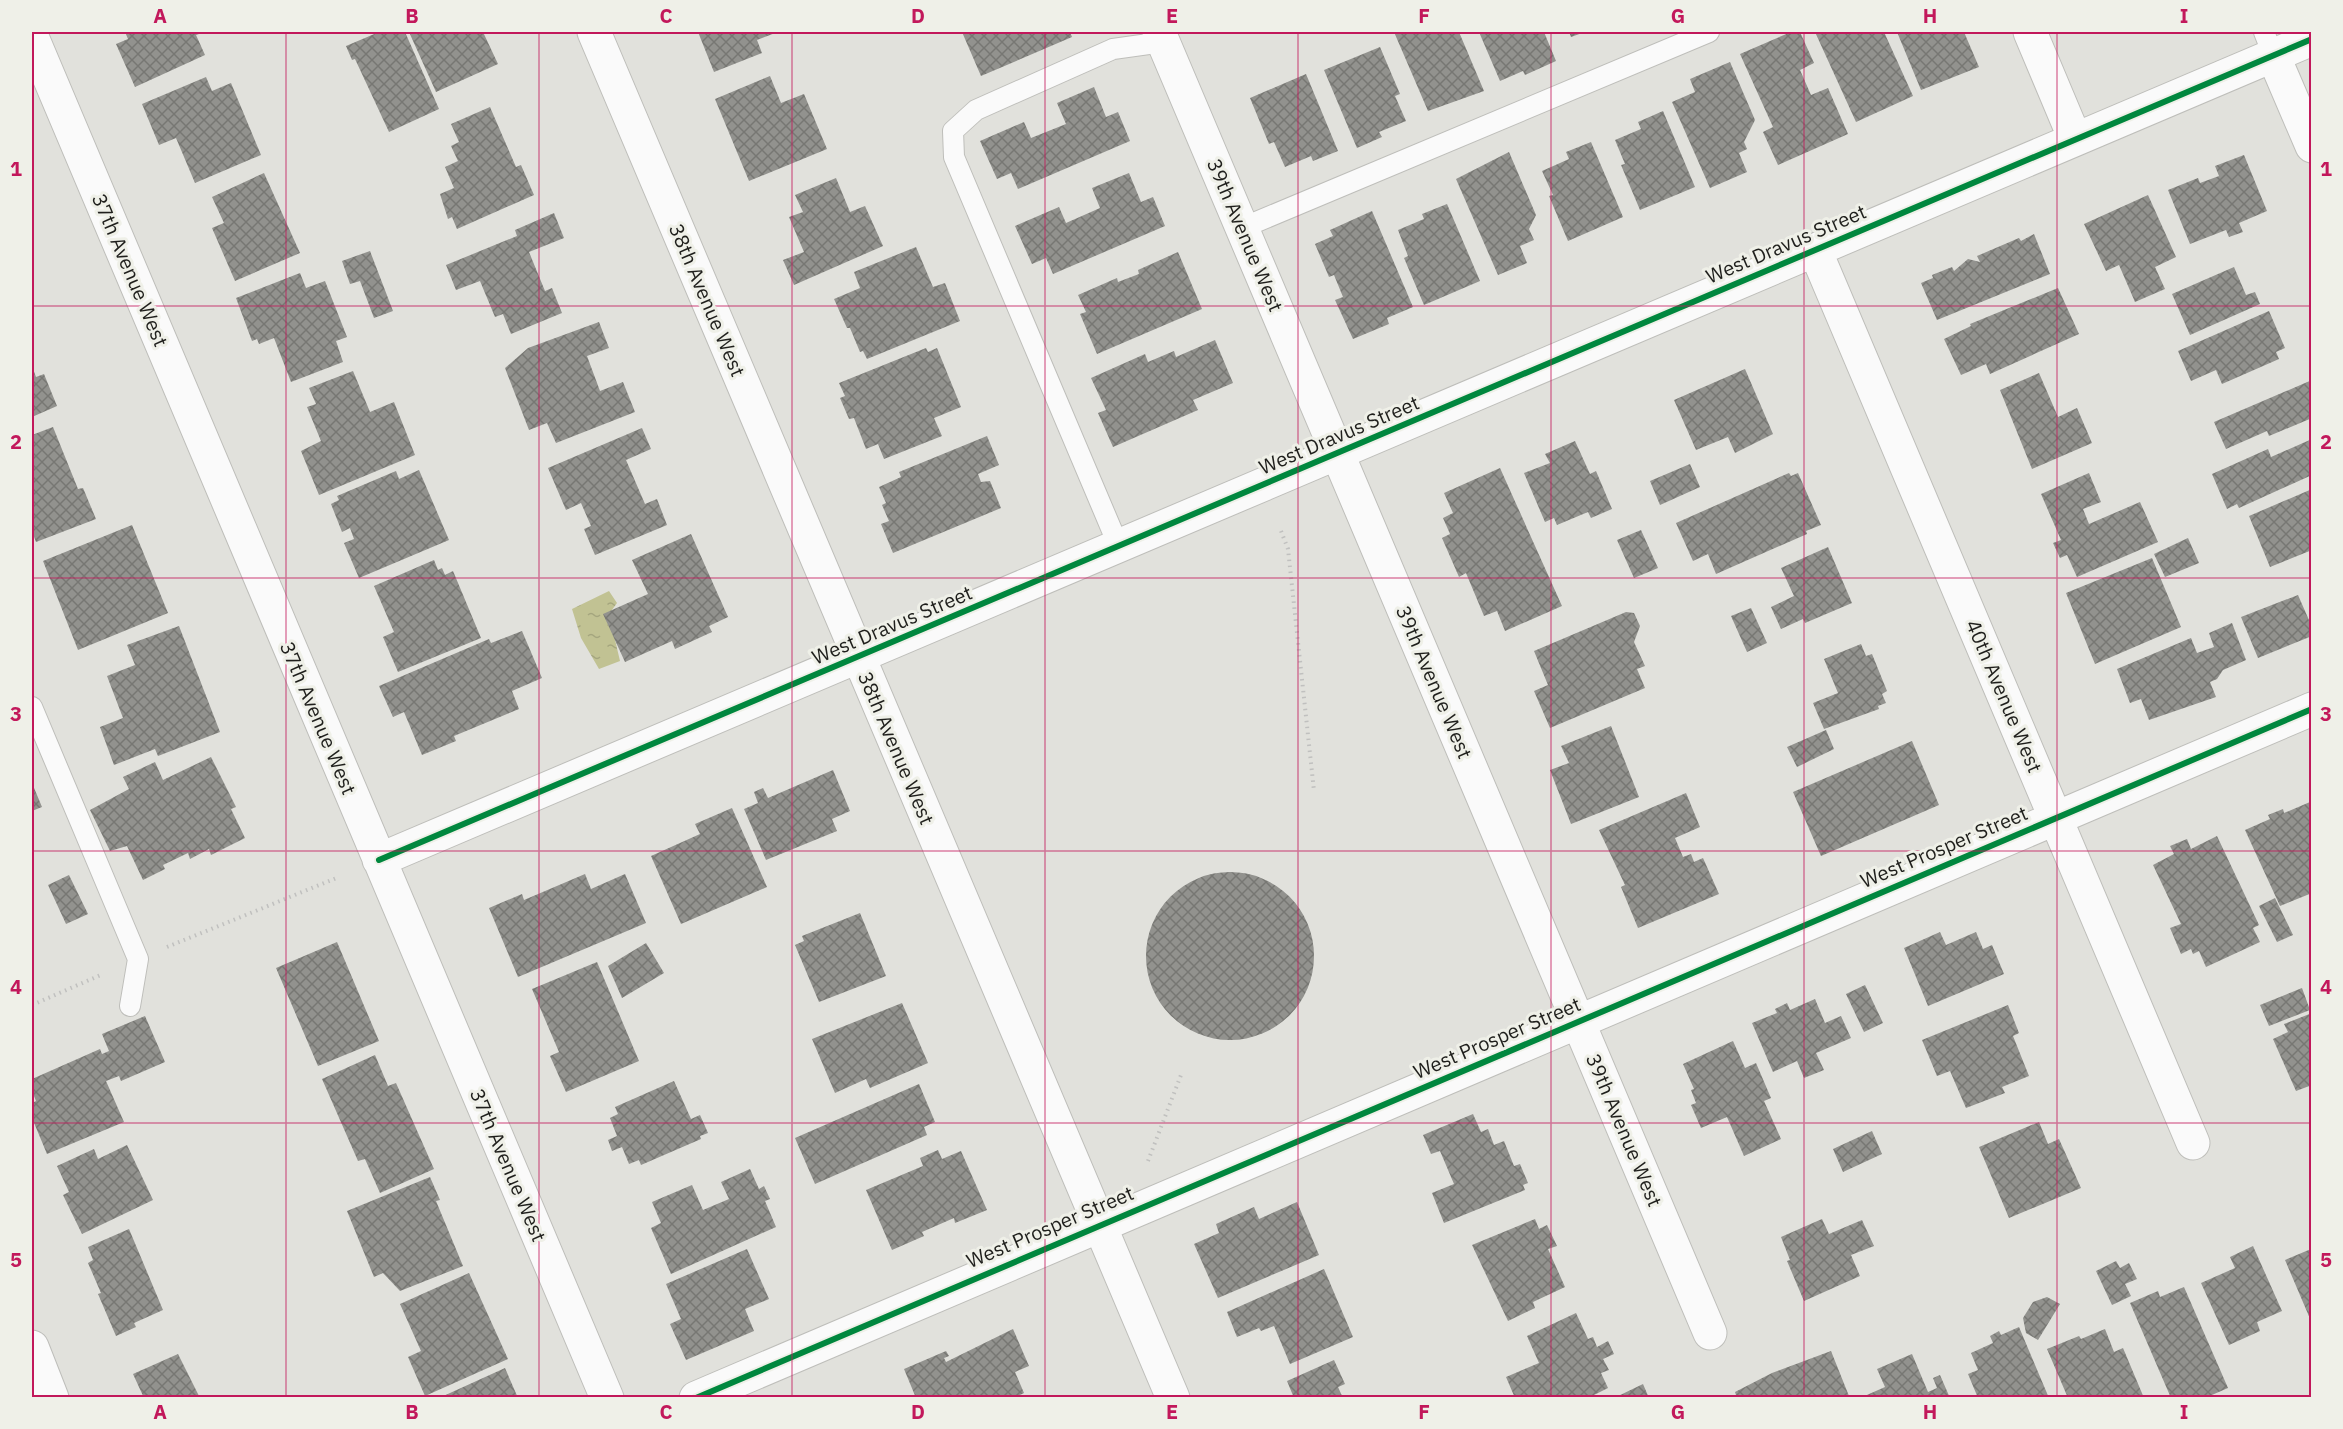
<svg xmlns="http://www.w3.org/2000/svg" width="2343" height="1429" font-family="'IBM Plex Sans',sans-serif">
<style>
.water{fill:url(#water-ripples)}
.building{fill:url(#building-cross-hatch)}
.lines{fill:none;stroke-linecap:round;stroke-linejoin:round}
.service-casing{stroke:#bebeba;stroke-width:22}
.minor-casing{stroke:#bebeba;stroke-width:35}
.path{stroke:#c0c0bf;stroke-width:4;stroke-dasharray:1.5 4.5;stroke-linecap:butt}
.service{stroke:#fafafa;stroke-width:20}
.minor{stroke:#fafafa;stroke-width:33}
.cycleway-casing{stroke:#eff0e8;stroke-width:10}
.cycleway{stroke:#00873e;stroke-width:6}
.grid{fill:none;stroke:#c2185b;stroke-width:1.5;stroke-opacity:0.55}
.labels{text-anchor:middle;stroke-width:6;stroke-linejoin:round;paint-order:stroke}
.street-label{font-size:20px;fill:#1f1f1c;stroke:#eff0e8}
.neatline{fill:none;stroke:#c2185b;stroke-width:2}
.grid-label{font-size:20px;text-anchor:middle;font-weight:bold;fill:#c2185b}
</style>
<defs>
<pattern id="water-ripples" width="26" height="14" patternUnits="userSpaceOnUse" patternTransform="scale(1.5)"><rect width="26" height="14" fill="#c1c293"/><path d="M2 4q2-2 4 0t4 0M15 11q2-2 4 0t4 0" fill="none" stroke="#a5a67e"/></pattern>
<pattern id="building-cross-hatch" width="8" height="8" patternUnits="userSpaceOnUse" patternTransform="scale(1.5)"><rect width="8" height="8" fill="#92928e"/><path d="M0 0l8 8M0 8l8-8" fill="none" stroke="#777773"/></pattern>
</defs>
<rect width="100%" height="100%" fill="#e1e1dc"/>
<path class="water" d="M 609,591 L 617,603 L 609,614 L 620,661 L 599,669 L 581,638 L 572,609 Z"/>
<path class="building" d="M 125,32 L 205,32 L 196,35 L 205,55 L 135,87 L 116,44 L 128,39 Z
M 379,32 L 405,32 L 439,109 L 389,132 L 355,59 L 352,60 L 346,46 Z
M 409,32 L 483,32 L 498,64 L 436,92 Z
M 698,32 L 778,32 L 757,40 L 762,53 L 714,72 Z
M 962,32 L 1070,32 L 1072,37 L 981,76 Z
M 1394,32 L 1459,32 L 1484,91 L 1428,111 Z
M 1479,32 L 1544,32 L 1556,61 L 1525,75 L 1523,71 L 1500,81 Z
M 1569,32 L 1585,32 L 1571,37 Z
M 1791,32 L 1800,32 L 1814,63 L 1800,70 L 1811,95 L 1828,88 L 1848,134 L 1778,165 L 1763,132 L 1773,127 L 1740,54 Z
M 1815,32 L 1884,32 L 1913,96 L 1856,122 Z
M 1897,32 L 1964,32 L 1979,67 L 1921,90 Z
M 1380,47 L 1400,94 L 1395,96 L 1406,121 L 1379,132 L 1382,137 L 1357,148 L 1324,70 Z
M 1730,62 L 1755,120 L 1744,142 L 1747,149 L 1739,153 L 1747,172 L 1710,188 L 1672,102 L 1695,92 L 1690,79 Z
M 1306,74 L 1338,151 L 1313,161 L 1311,156 L 1285,167 L 1274,142 L 1269,144 L 1250,98 Z
M 770,76 L 781,103 L 804,94 L 827,149 L 749,181 L 715,99 Z
M 206,77 L 212,91 L 231,83 L 261,155 L 195,183 L 176,138 L 159,145 L 142,104 Z
M 1094,87 L 1106,117 L 1118,112 L 1130,141 L 1018,189 L 1011,173 L 997,179 L 980,141 L 1024,122 L 1031,138 L 1066,124 L 1057,103 Z
M 490,107 L 516,167 L 521,165 L 534,195 L 457,229 L 452,217 L 448,219 L 440,194 L 454,188 L 445,167 L 458,161 L 451,146 L 459,142 L 451,124 Z
M 1663,111 L 1695,187 L 1640,210 L 1621,165 L 1625,164 L 1615,140 L 1641,129 L 1638,122 Z
M 1591,142 L 1623,217 L 1568,241 L 1549,196 L 1553,195 L 1542,171 L 1569,159 L 1566,152 Z
M 1509,152 L 1536,215 L 1529,229 L 1534,240 L 1520,246 L 1527,263 L 1498,275 L 1456,179 Z
M 2244,155 L 2267,211 L 2239,223 L 2243,232 L 2229,237 L 2226,230 L 2190,244 L 2168,190 L 2198,178 L 2200,183 L 2219,176 L 2215,166 Z
M 264,173 L 300,253 L 235,281 L 212,228 L 224,223 L 212,197 Z
M 1129,173 L 1141,202 L 1153,197 L 1165,226 L 1053,274 L 1046,258 L 1032,264 L 1015,226 L 1059,207 L 1066,223 L 1100,208 L 1092,188 Z
M 836,178 L 850,212 L 865,206 L 883,246 L 794,285 L 783,260 L 804,252 L 789,217 L 803,212 L 795,195 Z
M 2148,195 L 2176,257 L 2155,267 L 2165,289 L 2135,302 L 2119,265 L 2106,271 L 2084,224 Z
M 1447,204 L 1480,281 L 1424,305 L 1404,258 L 1408,256 L 1398,230 L 1424,219 L 1422,214 Z
M 1372,211 L 1413,307 L 1387,318 L 1389,324 L 1353,339 L 1335,300 L 1343,297 L 1334,275 L 1329,277 L 1315,244 L 1333,236 L 1330,230 Z
M 554,213 L 564,238 L 529,252 L 545,291 L 552,288 L 562,313 L 511,334 L 503,314 L 495,317 L 480,281 L 456,290 L 446,265 L 517,236 L 515,230 Z
M 2034,234 L 2050,274 L 1937,320 L 1921,283 L 1933,278 L 1932,275 L 1952,267 L 1954,271 L 1968,259 L 1980,262 L 1977,256 L 2019,238 L 2021,241 Z
M 916,247 L 933,287 L 945,283 L 960,321 L 867,359 L 863,351 L 860,352 L 850,328 L 847,328 L 834,299 L 860,288 L 854,272 Z
M 370,251 L 393,311 L 374,318 L 360,281 L 350,284 L 342,261 Z
M 1178,252 L 1202,309 L 1097,354 L 1080,314 L 1086,312 L 1078,295 L 1117,278 L 1118,282 L 1139,274 L 1138,270 Z
M 2234,267 L 2246,295 L 2255,292 L 2260,304 L 2190,335 L 2172,294 Z
M 300,273 L 306,288 L 325,281 L 347,337 L 336,341 L 343,362 L 291,382 L 274,338 L 259,344 L 257,339 L 252,341 L 236,298 Z
M 2058,288 L 2079,334 L 1990,374 L 1986,364 L 1961,375 L 1944,339 L 1971,326 L 1970,324 Z
M 2269,311 L 2285,348 L 2276,352 L 2279,359 L 2222,384 L 2216,370 L 2191,381 L 2178,351 Z
M 599,322 L 609,348 L 587,356 L 600,391 L 623,382 L 635,412 L 556,443 L 547,423 L 529,430 L 505,368 L 528,348 Z
M 1215,340 L 1233,383 L 1193,400 L 1198,410 L 1113,447 L 1098,413 L 1106,410 L 1091,378 L 1145,354 L 1148,362 L 1174,351 L 1176,357 Z
M 926,348 L 928,352 L 937,348 L 961,407 L 934,418 L 942,436 L 884,459 L 878,444 L 866,449 L 854,418 L 849,419 L 840,398 L 845,396 L 839,383 Z
M 32,366 L 36,377 L 44,374 L 57,406 L 32,417 Z
M 1745,369 L 1773,434 L 1735,453 L 1728,437 L 1696,450 L 1674,400 Z
M 353,371 L 370,412 L 394,402 L 415,455 L 319,495 L 301,451 L 321,441 L 307,407 L 316,404 L 309,388 Z
M 2039,373 L 2058,417 L 2077,408 L 2092,443 L 2032,469 L 2000,390 Z
M 2312,380 L 2312,418 L 2269,436 L 2267,431 L 2226,449 L 2214,422 Z
M 53,427 L 78,489 L 83,488 L 96,519 L 36,542 L 32,531 L 32,435 Z
M 642,428 L 651,449 L 626,460 L 645,504 L 657,499 L 667,525 L 595,555 L 584,529 L 591,526 L 581,503 L 566,510 L 548,468 Z
M 987,436 L 999,465 L 978,474 L 981,482 L 990,481 L 1001,508 L 893,553 L 881,524 L 889,521 L 882,505 L 886,503 L 879,487 L 901,477 L 899,472 Z
M 2312,439 L 2312,475 L 2239,508 L 2237,504 L 2227,509 L 2212,474 L 2268,449 L 2271,457 Z
M 1575,441 L 1590,474 L 1596,471 L 1612,509 L 1591,518 L 1588,512 L 1557,525 L 1554,518 L 1545,522 L 1524,473 L 1550,463 L 1545,454 Z
M 1690,464 L 1700,487 L 1660,505 L 1650,481 Z
M 1500,468 L 1562,606 L 1505,631 L 1497,611 L 1484,616 L 1466,573 L 1459,577 L 1442,538 L 1450,534 L 1443,518 L 1453,513 L 1444,493 Z
M 419,470 L 449,540 L 359,578 L 344,543 L 354,539 L 350,528 L 342,532 L 331,504 L 339,500 L 337,496 L 396,471 L 399,479 Z
M 1789,473 L 1791,476 L 1798,473 L 1821,525 L 1806,531 L 1807,534 L 1716,574 L 1708,554 L 1693,561 L 1676,523 Z
M 2089,473 L 2101,502 L 2083,509 L 2089,524 L 2140,502 L 2158,542 L 2077,577 L 2067,555 L 2060,558 L 2053,543 L 2061,540 L 2041,494 Z
M 2312,489 L 2312,550 L 2270,567 L 2249,516 Z
M 132,525 L 168,613 L 78,650 L 43,561 Z
M 1641,530 L 1658,568 L 1634,578 L 1617,540 Z
M 691,534 L 728,617 L 709,626 L 712,632 L 675,649 L 672,641 L 625,662 L 603,614 L 648,594 L 632,560 Z
M 2188,538 L 2199,563 L 2165,577 L 2154,554 Z
M 1828,547 L 1852,603 L 1805,623 L 1803,619 L 1781,629 L 1771,607 L 1794,596 L 1781,568 Z
M 2152,558 L 2181,627 L 2095,664 L 2066,593 Z
M 434,560 L 438,570 L 442,568 L 445,575 L 453,571 L 481,638 L 398,672 L 383,637 L 394,632 L 374,586 Z
M 2298,595 L 2312,627 L 2312,636 L 2258,658 L 2241,617 Z
M 1751,608 L 1767,643 L 1747,652 L 1731,616 Z
M 1626,612 L 1634,613 L 1640,626 L 1634,642 L 1645,666 L 1637,669 L 1645,688 L 1550,728 L 1534,691 L 1548,685 L 1534,651 Z
M 2232,623 L 2246,660 L 2223,670 L 2217,679 L 2210,682 L 2216,697 L 2149,720 L 2141,699 L 2130,703 L 2117,669 L 2191,638 L 2197,653 L 2214,647 L 2209,633 Z
M 179,626 L 220,732 L 158,756 L 155,749 L 114,765 L 100,727 L 123,718 L 107,676 L 135,665 L 127,645 Z
M 522,631 L 542,678 L 512,691 L 519,709 L 454,736 L 456,741 L 422,755 L 404,712 L 393,717 L 379,686 L 489,639 L 491,643 Z
M 1861,644 L 1866,656 L 1872,654 L 1887,691 L 1882,694 L 1886,703 L 1878,706 L 1879,709 L 1824,729 L 1813,703 L 1838,693 L 1824,659 Z
M 1611,726 L 1639,797 L 1571,824 L 1550,770 L 1569,763 L 1561,746 Z
M 1826,730 L 1834,749 L 1797,767 L 1787,747 Z
M 1912,741 L 1939,805 L 1821,856 L 1793,792 Z
M 211,757 L 236,807 L 231,809 L 245,838 L 211,855 L 209,849 L 190,859 L 188,853 L 163,865 L 165,869 L 143,880 L 127,846 L 110,851 L 90,810 L 129,789 L 123,777 L 155,762 L 163,780 Z
M 833,770 L 850,811 L 832,819 L 837,831 L 766,860 L 744,809 L 758,803 L 754,792 L 763,788 L 768,798 Z
M 32,783 L 42,807 L 32,811 Z
M 1686,793 L 1700,827 L 1675,838 L 1683,857 L 1691,854 L 1694,862 L 1703,858 L 1719,894 L 1638,928 L 1621,887 L 1625,885 L 1599,830 Z
M 2310,802 L 2312,893 L 2280,906 L 2245,830 L 2270,819 L 2268,815 L 2283,809 L 2284,813 Z
M 732,808 L 767,887 L 681,924 L 651,856 L 700,834 L 695,824 Z
M 2217,836 L 2259,925 L 2253,928 L 2260,942 L 2206,967 L 2199,951 L 2193,954 L 2191,949 L 2181,954 L 2170,928 L 2181,924 L 2153,865 L 2174,854 L 2170,846 L 2187,839 L 2191,849 Z
M1146 956a84 84 0 1 1 168 0a84 84 0 1 1-168 0Z
M 585,874 L 591,889 L 625,874 L 646,923 L 518,977 L 489,908 L 522,894 L 524,900 Z
M 69,875 L 88,914 L 66,924 L 48,885 Z
M 2275,898 L 2293,935 L 2277,942 L 2259,906 Z
M 860,913 L 886,976 L 819,1002 L 795,945 L 804,941 L 802,936 Z
M 1940,932 L 1946,945 L 1976,932 L 1983,949 L 1992,945 L 2004,974 L 1928,1006 L 1904,948 Z
M 337,942 L 379,1041 L 318,1066 L 276,968 Z
M 646,943 L 664,973 L 622,998 L 608,966 Z
M 597,962 L 639,1061 L 566,1092 L 550,1056 L 559,1052 L 532,989 Z
M 1865,985 L 1883,1023 L 1864,1032 L 1846,994 Z
M 2302,988 L 2310,1010 L 2269,1026 L 2260,1005 Z
M 1815,999 L 1825,1023 L 1841,1016 L 1851,1038 L 1816,1053 L 1824,1070 L 1804,1078 L 1797,1061 L 1773,1072 L 1752,1023 L 1777,1013 L 1775,1009 L 1787,1003 L 1790,1010 Z
M 902,1003 L 928,1063 L 870,1088 L 866,1079 L 835,1093 L 812,1039 Z
M 2008,1005 L 2019,1033 L 2013,1036 L 2029,1076 L 2002,1087 L 2005,1093 L 1966,1108 L 1950,1071 L 1937,1076 L 1922,1040 Z
M 2312,1013 L 2312,1085 L 2296,1091 L 2273,1039 L 2288,1032 L 2284,1024 Z
M 145,1016 L 165,1062 L 121,1081 L 119,1076 L 106,1081 L 124,1122 L 47,1154 L 32,1118 L 32,1103 L 36,1101 L 32,1091 L 32,1079 L 100,1049 L 102,1054 L 109,1051 L 102,1034 Z
M 1733,1041 L 1745,1068 L 1756,1063 L 1771,1098 L 1764,1101 L 1781,1139 L 1744,1156 L 1727,1117 L 1701,1128 L 1691,1105 L 1696,1103 L 1691,1090 L 1694,1089 L 1683,1064 Z
M 375,1055 L 388,1086 L 396,1083 L 434,1169 L 380,1193 L 365,1159 L 358,1161 L 322,1079 Z
M 674,1081 L 691,1119 L 700,1115 L 708,1133 L 700,1136 L 701,1139 L 641,1165 L 639,1160 L 629,1164 L 622,1147 L 612,1151 L 608,1140 L 617,1136 L 610,1118 L 618,1114 L 615,1107 Z
M 919,1084 L 935,1122 L 924,1127 L 927,1135 L 815,1184 L 795,1138 Z
M 1473,1114 L 1481,1132 L 1488,1129 L 1494,1145 L 1504,1141 L 1514,1166 L 1520,1164 L 1528,1183 L 1523,1185 L 1525,1190 L 1444,1223 L 1432,1193 L 1454,1184 L 1440,1151 L 1431,1154 L 1423,1135 Z
M 2039,1122 L 2048,1144 L 2059,1139 L 2081,1188 L 2009,1218 L 1979,1147 Z
M 1872,1131 L 1882,1154 L 1843,1172 L 1833,1149 Z
M 127,1145 L 153,1200 L 82,1234 L 63,1195 L 69,1192 L 57,1166 L 94,1149 L 98,1159 Z
M 938,1150 L 942,1159 L 961,1151 L 987,1210 L 955,1223 L 954,1218 L 922,1232 L 924,1236 L 892,1250 L 866,1190 L 923,1166 L 920,1158 Z
M 750,1169 L 759,1189 L 764,1186 L 770,1199 L 765,1201 L 776,1227 L 671,1274 L 651,1228 L 661,1223 L 652,1202 L 692,1185 L 703,1210 L 729,1199 L 721,1182 Z
M 430,1177 L 440,1200 L 436,1201 L 463,1266 L 400,1291 L 383,1273 L 374,1277 L 347,1211 Z
M 1297,1202 L 1319,1255 L 1218,1298 L 1194,1244 L 1219,1233 L 1216,1224 L 1254,1207 L 1259,1219 Z
M 1535,1219 L 1539,1229 L 1547,1225 L 1557,1246 L 1548,1249 L 1565,1287 L 1533,1302 L 1535,1308 L 1508,1321 L 1472,1245 Z
M 1822,1219 L 1829,1234 L 1862,1220 L 1874,1246 L 1851,1255 L 1860,1276 L 1804,1301 L 1787,1261 L 1790,1260 L 1781,1237 Z
M 129,1229 L 163,1310 L 134,1323 L 136,1327 L 116,1336 L 98,1294 L 101,1293 L 88,1263 L 93,1260 L 88,1247 Z
M 2253,1246 L 2282,1311 L 2257,1322 L 2260,1331 L 2229,1345 L 2201,1283 L 2235,1268 L 2230,1257 Z
M 747,1249 L 769,1299 L 745,1309 L 754,1331 L 686,1360 L 670,1324 L 681,1319 L 666,1284 Z
M 2311,1249 L 2311,1321 L 2285,1260 Z
M 2116,1261 L 2120,1268 L 2129,1263 L 2137,1279 L 2125,1284 L 2131,1296 L 2112,1305 L 2096,1271 Z
M 1324,1269 L 1353,1337 L 1290,1364 L 1274,1326 L 1261,1331 L 1259,1328 L 1237,1337 L 1227,1312 Z
M 469,1273 L 508,1359 L 425,1396 L 408,1357 L 421,1351 L 400,1304 Z
M 2184,1287 L 2228,1388 L 2205,1398 L 2171,1398 L 2130,1303 L 2158,1291 L 2160,1297 Z
M 2047,1297 L 2060,1304 L 2038,1340 L 2026,1333 L 2023,1318 L 2033,1302 Z
M 1576,1313 L 1588,1339 L 1593,1337 L 1597,1347 L 1608,1341 L 1614,1354 L 1603,1359 L 1609,1370 L 1601,1373 L 1608,1388 L 1588,1398 L 1515,1398 L 1506,1377 L 1539,1363 L 1527,1336 Z
M 2019,1327 L 2049,1398 L 1978,1398 L 1968,1374 L 1978,1370 L 1971,1353 L 1993,1343 L 1990,1336 L 1999,1331 L 2001,1335 Z
M 1013,1329 L 1029,1366 L 1015,1372 L 1024,1393 L 1014,1398 L 916,1398 L 904,1369 L 946,1351 L 949,1356 L 944,1358 L 946,1362 Z
M 2105,1329 L 2114,1352 L 2123,1348 L 2144,1398 L 2068,1398 L 2047,1349 L 2079,1336 L 2081,1339 Z
M 1831,1351 L 1849,1396 L 1737,1398 L 1735,1392 L 1772,1373 Z
M 178,1354 L 200,1398 L 144,1398 L 133,1374 Z
M 1912,1354 L 1928,1392 L 1937,1388 L 1933,1378 L 1940,1375 L 1950,1398 L 1860,1398 L 1885,1387 L 1877,1369 Z
M 1334,1360 L 1345,1384 L 1338,1387 L 1343,1398 L 1294,1398 L 1287,1381 Z
M 505,1368 L 518,1398 L 439,1398 Z
M 1643,1384 L 1649,1398 L 1614,1398 Z"/>
<g class="lines">
<defs>
<path id="service" d="M 2264,32 L 2273,55
M 1242,228 L 1709,32
M 1119,547 L 954,157 L 953,131 L 976,110 L 1113,49 L 1163,42
M 32,707 L 138,959 L 130,1006"/>
<path id="minor" d="M 594,32 L 1173,1398
M 1159,32 L 1710,1333
M 2030,32 L 2075,139
M 32,37 L 607,1398
M 2273,55 L 2312,146
M 1815,250 L 2193,1143
M 379,860 L 2312,39
M 32,1347 L 52,1398
M 696,1398 L 2312,709"/>
</defs>
<use href="#service" class="service-casing"/>
<use href="#minor" class="minor-casing"/>
<path class="path" d="M 1281,531 L 1288,549 L 1314,791
M 167,947 L 339,877
M 32,1005 L 103,974
M 1148,1161 L 1181,1075"/>
<use href="#service" class="service"/>
<use href="#minor" class="minor"/>
<defs>
<path id="cycleway" d="M 379,860 L 2312,39
M 696,1398 L 2312,709"/>
</defs>
<use href="#cycleway" class="cycleway-casing"/>
<use href="#cycleway" class="cycleway"/>
</g>
<path class="grid" d="M 286,32 L 286,1398M 539,32 L 539,1398M 792,32 L 792,1398M 1045,32 L 1045,1398M 1298,32 L 1298,1398M 1551,32 L 1551,1398M 1804,32 L 1804,1398M 2057,32 L 2057,1398M 32,306 L 2312,306M 32,578 L 2312,578M 32,851 L 2312,851M 32,1123 L 2312,1123"/>
<g class="labels">
<g class="street-label">
<text transform="translate(1245 235) rotate(67)" y="7">39th Avenue West</text>
<text transform="translate(1786 244) rotate(-23)" y="7">West Dravus Street</text>
<text transform="translate(130 270) rotate(67)" y="7">37th Avenue West</text>
<text transform="translate(707 300) rotate(67)" y="7">38th Avenue West</text>
<text transform="translate(1339 435) rotate(-23)" y="7">West Dravus Street</text>
<text transform="translate(892 625) rotate(-23)" y="7">West Dravus Street</text>
<text transform="translate(1434 682) rotate(67)" y="7">39th Avenue West</text>
<text transform="translate(2004 696) rotate(67)" y="7">40th Avenue West</text>
<text transform="translate(318 718) rotate(67)" y="7">37th Avenue West</text>
<text transform="translate(896 748) rotate(67)" y="7">38th Avenue West</text>
<text transform="translate(1944 847) rotate(-23)" y="7">West Prosper Street</text>
<text transform="translate(1497 1038) rotate(-23)" y="7">West Prosper Street</text>
<text transform="translate(1624 1130) rotate(67)" y="7">39th Avenue West</text>
<text transform="translate(508 1165) rotate(67)" y="7">37th Avenue West</text>
<text transform="translate(1050 1227) rotate(-23)" y="7">West Prosper Street</text>
</g>
</g>
<rect width="2343" height="1429" fill="none" stroke="#eff0e8" stroke-width="66"/>
<rect x="33" y="33" width="2277" height="1363" class="neatline"/>
<g class="grid-label">
<text x="160" y="23">A</text>
<text x="412" y="23">B</text>
<text x="666" y="23">C</text>
<text x="918" y="23">D</text>
<text x="1172" y="23">E</text>
<text x="1424" y="23">F</text>
<text x="1678" y="23">G</text>
<text x="1930" y="23">H</text>
<text x="2184" y="23">I</text>
<text x="16" y="176">1</text>
<text x="2326" y="176">1</text>
<text x="16" y="449">2</text>
<text x="2326" y="449">2</text>
<text x="16" y="721">3</text>
<text x="2326" y="721">3</text>
<text x="16" y="994">4</text>
<text x="2326" y="994">4</text>
<text x="16" y="1267">5</text>
<text x="2326" y="1267">5</text>
<text x="160" y="1419">A</text>
<text x="412" y="1419">B</text>
<text x="666" y="1419">C</text>
<text x="918" y="1419">D</text>
<text x="1172" y="1419">E</text>
<text x="1424" y="1419">F</text>
<text x="1678" y="1419">G</text>
<text x="1930" y="1419">H</text>
<text x="2184" y="1419">I</text>
</g>
</svg>
